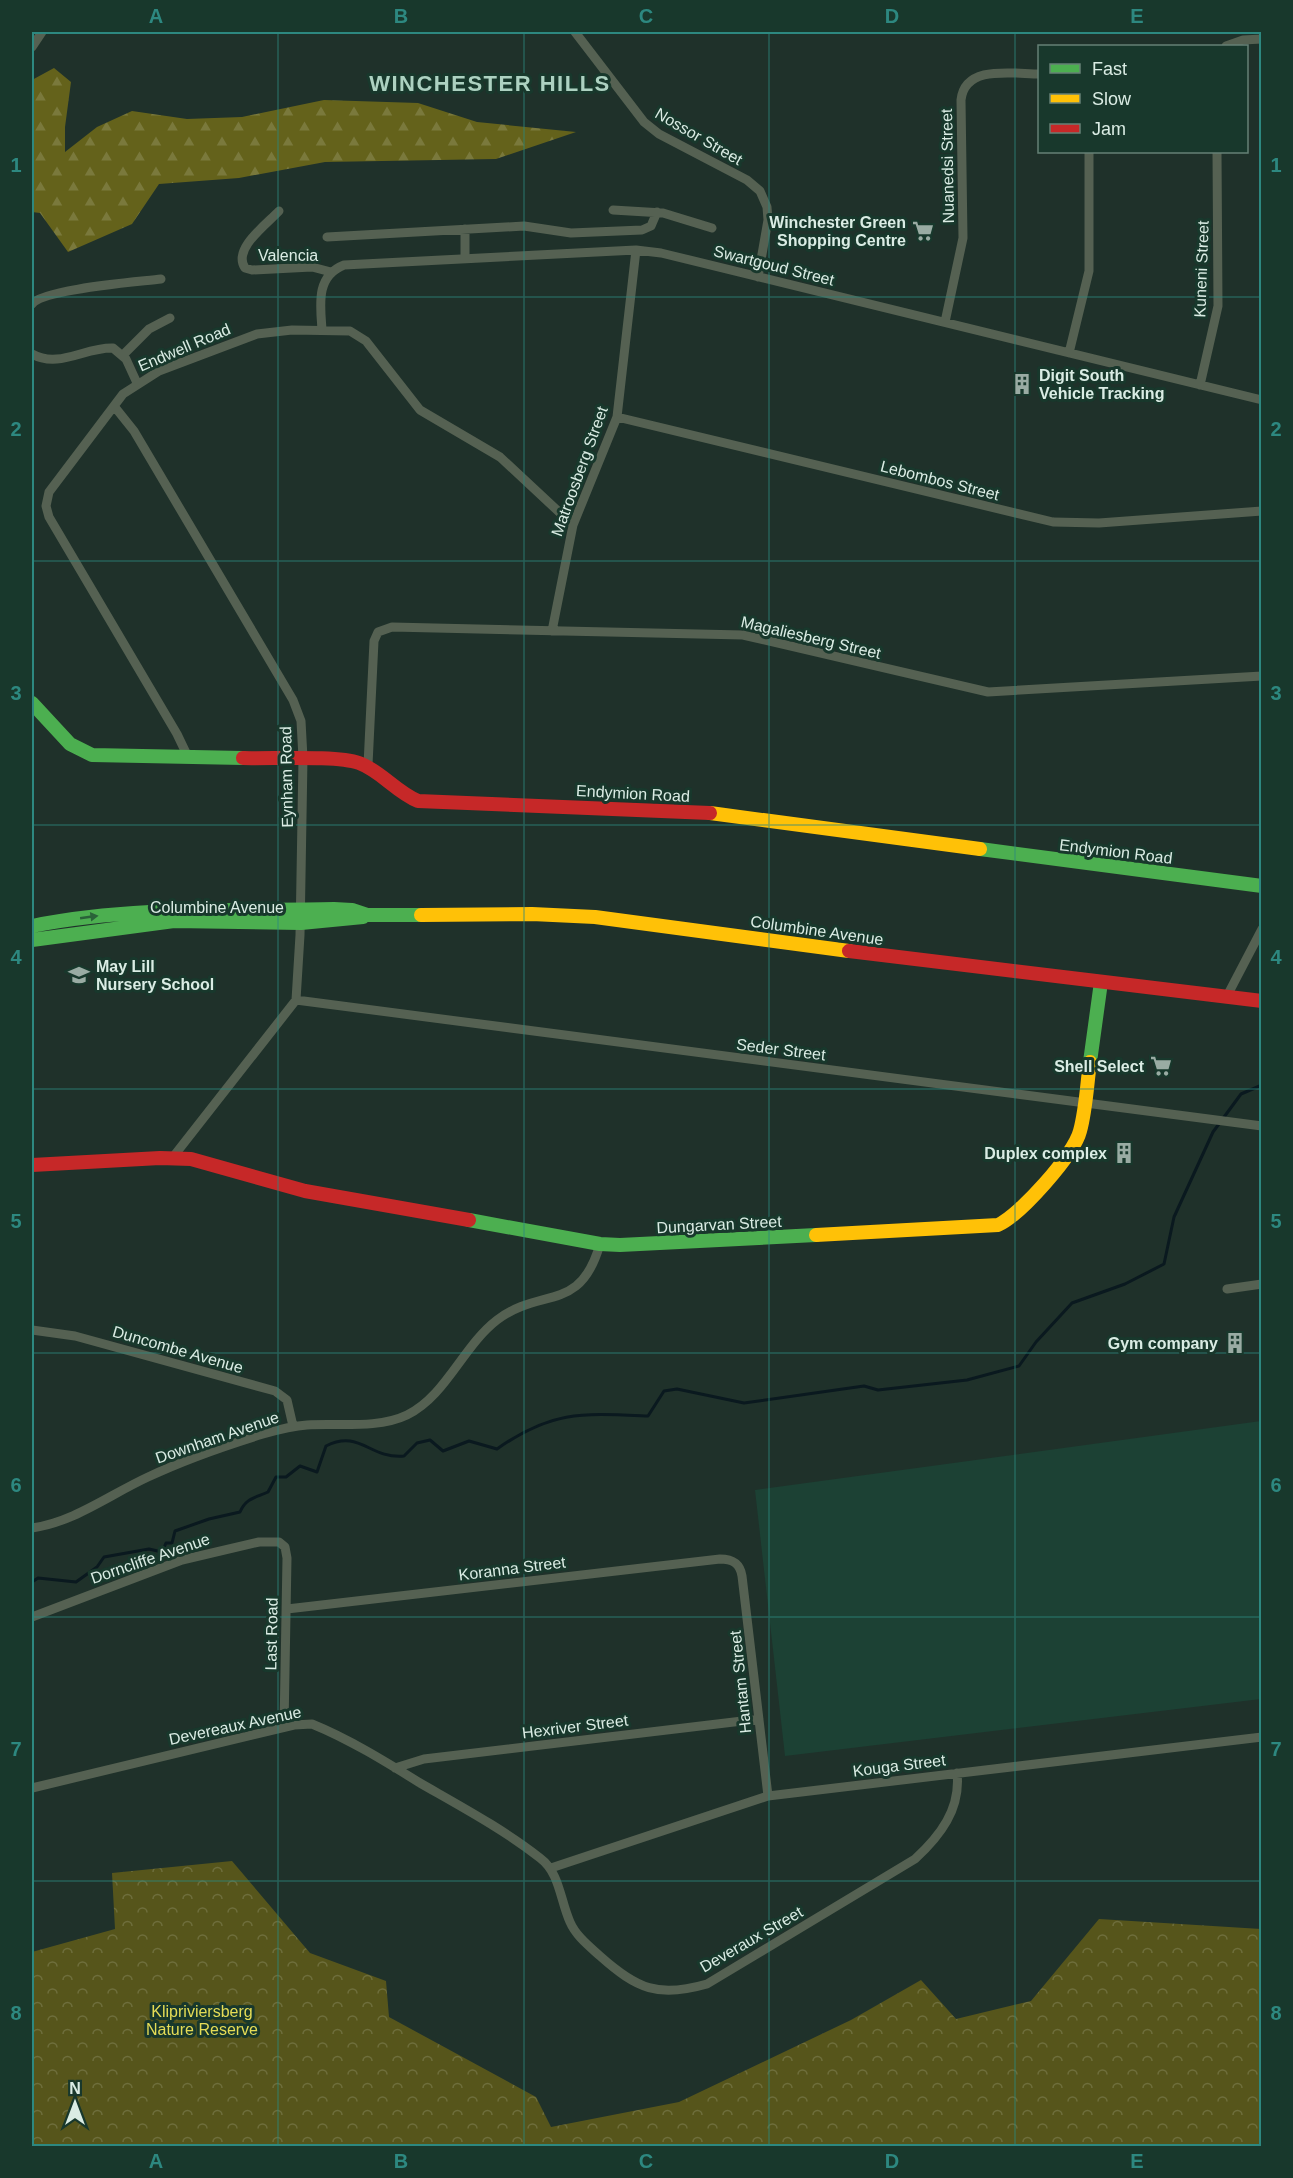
<svg xmlns="http://www.w3.org/2000/svg" width="1293" height="2178" font-family="Arial,sans-serif">
<style>
.built{fill:#1c4134}
.forest{fill:url(#forest-firs)}
.park{fill:url(#park-crowns)}
.lines{fill:none;stroke-linecap:round;stroke-linejoin:round}
.stream{stroke:#0a191f;stroke-width:3}
.street{stroke:#556152;stroke-width:9}
.fast{stroke:#4caf50;stroke-width:14}
.slow{stroke:#ffc107;stroke-width:14}
.jam{stroke:#c62828;stroke-width:14}
.oneway{fill:#2a6239}
.grid{fill:none;stroke:#2d8880;stroke-width:1.5;stroke-opacity:0.55}
.labels{text-anchor:middle;stroke-width:6;stroke-linejoin:round;paint-order:stroke}
.street-label{font-size:16px;fill:#daece4;stroke:#18382c}
.poi-label{font-size:16px;font-weight:bold;fill:#daece4;stroke:#18382c;text-anchor:end}
.park-label{font-size:16px;fill:#e5dc56;stroke:#18382c}
.district-label{font-size:22px;font-weight:bold;letter-spacing:1.5px;fill:#add1c1;stroke:#18382c}
.neatline{fill:none;stroke:#2d8880;stroke-width:2}
.grid-label{font-size:20px;text-anchor:middle;font-weight:bold;fill:#2d8880}
</style>
<defs>
<pattern id="forest-firs" width="22" height="20" patternUnits="userSpaceOnUse" patternTransform="scale(1.5)"><rect width="22" height="20" fill="#64621b"/><path d="M5 1l3.5 6h-7zM16 11l3.5 6h-7z" fill="#7a793c"/></pattern>
<pattern id="park-crowns" width="20" height="18" patternUnits="userSpaceOnUse" patternTransform="scale(1.5)"><rect width="20" height="18" fill="#56551b"/><path d="M2 6a3 3 0 1 1 6 0M12 15a3 3 0 1 1 6 0" fill="none" stroke="#6e6e3c"/></pattern>
</defs>
<rect width="100%" height="100%" fill="#1f312a"/>
<path class="built" d="M 1261,1421 L 1261,1699 L 785,1756 L 755,1490 Z"/>
<path class="forest" d="M 54,68 L 71,82 L 65,127 L 65,152 L 97,127 L 132,111 L 187,119 L 242,117 L 324,100 L 418,103 L 477,122 L 576,132 L 496,159 L 325,162 L 239,178 L 159,184 L 132,224 L 68,252 L 40,213 L 32,212 L 32,80 Z"/>
<path class="park" d="M 232,1861 L 310,1953 L 386,1981 L 389,2017 L 536,2097 L 551,2127 L 679,2102 L 851,2020 L 921,1980 L 956,2019 L 1031,2001 L 1099,1919 L 1261,1929 L 1261,2146 L 32,2146 L 32,1952 L 115,1929 L 112,1873 Z"/>
<g class="lines">
<path class="stream" d="M 32,1582 L 38,1578 L 76,1582 L 97,1567 L 104,1557 L 149,1549 L 162,1552 L 166,1543 L 172,1543 L 175,1531 L 209,1519 L 240,1512 C 246,1498 255,1498 268,1492 L 276,1477 L 286,1477 L 300,1466 L 317,1472 L 326,1446 C 360,1429 369,1459 404,1456 L 417,1443 L 430,1440 L 443,1451 L 469,1441 L 497,1449 C 552,1410 583,1413 648,1416 L 664,1391 L 677,1389 L 744,1403 L 864,1386 L 878,1390 L 967,1380 L 1019,1366 L 1036,1342 L 1072,1303 L 1125,1284 L 1164,1264 L 1174,1217 L 1213,1132 L 1241,1094 L 1262,1085"/>
<path class="street" d="M 575,32 L 644,122 L 659,134 L 747,180 L 760,191 L 767,207 L 768,220 L 758,277
M 1226,46 L 1243,40 L 1262,39
M 32,47 L 42,32
M 613,210 L 663,213 L 712,228
M 279,211 C 267,224 232,249 245,268 L 252,270 L 312,267 L 331,272
M 327,237 L 524,226 L 571,233 L 642,230 L 651,226 L 657,212
M 465,258 L 465,229
M 32,304 C 43,289 137,282 161,279
M 945,322 L 963,238 L 961,100 C 965,64 1013,74 1040,74
M 322,329 C 320,304 316,276 344,265 L 636,250 L 661,253 L 1262,400
M 1069,353 L 1089,271 L 1089,152
M 32,354 C 59,369 85,347 113,348 L 126,359 L 137,383
M 123,355 L 149,329 L 170,318
M 1200,385 L 1218,306 L 1217,152
M 114,406 L 134,431 L 293,700 L 301,721 L 303,758 L 300,935 L 296,1000 L 173,1157
M 617,417 L 1053,522 L 1099,523 L 1262,511
M 552,631 L 573,525 L 617,417 L 636,250
M 188,757 L 177,734 L 49,517 L 46,506 L 49,492 L 123,394 L 159,371 L 257,334 L 292,330 L 350,331 L 366,341 L 420,410 L 500,457 L 573,525
M 368,765 L 374,641 L 378,632 L 392,627 L 743,635 L 988,692 L 1262,676
M 1227,996 L 1262,929
M 296,1000 L 1262,1126
M 1227,1289 L 1262,1284
M 32,1330 L 75,1336 L 275,1391 L 287,1400 L 293,1426
M 32,1528 C 74,1522 109,1495 148,1477 C 184,1460 224,1446 263,1434 C 277,1430 292,1426 307,1425 C 338,1423 378,1429 407,1415 C 446,1396 463,1346 497,1320 C 542,1286 580,1314 600,1244
M 287,1609 L 720,1559 C 732,1559 740,1563 742,1576 L 768,1796
M 32,1617 L 182,1560 L 259,1542 L 279,1542 L 285,1547 L 287,1558 L 284,1727
M 395,1768 L 424,1759 L 759,1719
M 32,1788 L 294,1725 L 312,1724 C 349,1739 386,1762 420,1783 C 460,1806 503,1829 540,1858 C 560,1873 560,1900 570,1922 C 576,1936 589,1946 600,1956 C 637,1989 658,1998 707,1984 L 915,1859 C 940,1836 961,1809 957,1773
M 551,1868 L 768,1796 L 1262,1737"/>
<path class="fast" d="M 32,703 L 70,744 L 92,755 L 243,758
M 980,849 L 1262,886
M 32,926 C 133,906 232,911 334,909 L 352,910 L 367,915 L 421,915
M 32,940 L 174,921 L 301,923 L 363,917
M 1090,1062 L 1101,982
M 469,1220 L 600,1244 L 620,1245 L 816,1235"/>
<path class="slow" d="M 710,813 L 980,849
M 421,915 L 532,914 L 595,917 L 849,951
M 816,1235 L 998,1225 C 1020,1215 1074,1155 1080,1131 C 1086,1109 1087,1084 1090,1062"/>
<path class="jam" d="M 243,758 C 270,759 337,755 359,763 C 381,771 396,792 418,801 L 710,813
M 849,951 L 1262,1001
M 32,1165 L 160,1158 L 191,1159 L 305,1191 L 469,1220"/>
</g>
<defs><path id="oneway-solid" d="M-6-.8H1V-3.2L6.5 0L1 3.2V.8H-6Z" transform="scale(1.5)"/></defs>
<use class="oneway" href="#oneway-solid" transform="translate(89 917) rotate(-8)"/>
<path class="grid" d="M 278,32 L 278,2146M 524,32 L 524,2146M 769,32 L 769,2146M 1015,32 L 1015,2146M 32,297 L 1262,297M 32,561 L 1262,561M 32,825 L 1262,825M 32,1089 L 1262,1089M 32,1353 L 1262,1353M 32,1617 L 1262,1617M 32,1881 L 1262,1881"/>
<defs>
<symbol id="supermarket-bare" viewBox="-9 -9 18 18"><path d="M-6-5.5h2.5l.6 2H6L4.5 2H-2.5L-4.4-4H-6ZM-1.5 3.2a1.3 1.3 0 1 0 .1 0ZM3 3.2a1.3 1.3 0 1 0 .1 0Z" fill="#99aba3" stroke="#18382c" stroke-width="2.5" paint-order="stroke"/></symbol>
<symbol id="building-bare" viewBox="-9 -9 18 18"><path d="M-4-6H4V6H1V3H-1V6H-4ZM-2.5-4.3h1.7v1.8h-1.7ZM.8-4.3h1.7v1.8H.8ZM-2.5-1h1.7V.8h-1.7ZM.8-1h1.7V.8H.8Z" fill="#99aba3" stroke="#18382c" stroke-width="2.5" paint-order="stroke"/></symbol>
<symbol id="school-bare" viewBox="-9 -9 18 18"><path d="M0-5L7-2L0 1L-7-2ZM-4 1L0 2.5L4 1V4Q0 6-4 4Z" fill="#99aba3" stroke="#18382c" stroke-width="2.5" paint-order="stroke"/></symbol>
</defs>
<g fill-rule="evenodd">
<use href="#supermarket-bare" x="908" y="216" width="30" height="30"/>
<use href="#building-bare" x="1007" y="369" width="30" height="30"/>
<use href="#school-bare" x="64" y="960" width="30" height="30"/>
<use href="#supermarket-bare" x="1146" y="1051" width="30" height="30"/>
<use href="#building-bare" x="1109" y="1138" width="30" height="30"/>
<use href="#building-bare" x="1220" y="1328" width="30" height="30"/>
</g>
<g class="labels">
<g class="street-label">
<text transform="translate(699 136) rotate(30)" y="6">Nossor Street</text>
<text transform="translate(947 166) rotate(-91)" y="6">Nuanedsi Street</text>
<text x="288" y="261">Valencia</text>
<text transform="translate(774 265) rotate(14)" y="6">Swartgoud Street</text>
<text transform="translate(1201 269) rotate(-88)" y="6">Kuneni Street</text>
<text transform="translate(184 347) rotate(-23)" y="6">Endwell Road</text>
<text transform="translate(579 471) rotate(-70)" y="6">Matroosberg Street</text>
<text transform="translate(940 480) rotate(14)" y="6">Lebombos Street</text>
<text transform="translate(811 637) rotate(13)" y="6">Magaliesberg Street</text>
<text transform="translate(286 777) rotate(-91)" y="6">Eynham Road</text>
<text transform="translate(633 793) rotate(3)" y="6">Endymion Road</text>
<text transform="translate(1116 851) rotate(7)" y="6">Endymion Road</text>
<text x="217" y="913">Columbine Avenue</text>
<text transform="translate(817 930) rotate(8)" y="6">Columbine Avenue</text>
<text transform="translate(781 1049) rotate(7)" y="6">Seder Street</text>
<text transform="translate(719 1224) rotate(-3)" y="6">Dungarvan Street</text>
<text transform="translate(178 1349) rotate(16)" y="6">Duncombe Avenue</text>
<text transform="translate(217 1437) rotate(-19)" y="6">Downham Avenue</text>
<text transform="translate(150 1558) rotate(-19)" y="6">Dorncliffe Avenue</text>
<text transform="translate(512 1568) rotate(-7)" y="6">Koranna Street</text>
<text transform="translate(271 1634) rotate(-89)" y="6">Last Road</text>
<text transform="translate(740 1682) rotate(-96)" y="6">Hantam Street</text>
<text transform="translate(235 1725) rotate(-12)" y="6">Devereaux Avenue</text>
<text transform="translate(575 1726) rotate(-7)" y="6">Hexriver Street</text>
<text transform="translate(899 1765) rotate(-7)" y="6">Kouga Street</text>
<text transform="translate(751 1939) rotate(-30)" y="6">Deveraux Street</text>
</g>
<g class="poi-label">
<text x="906" y="228">Winchester Green<tspan x="906" dy="18">Shopping Centre</tspan></text>
<text x="1039" y="381" text-anchor="start">Digit South<tspan x="1039" dy="18">Vehicle Tracking</tspan></text>
<text x="96" y="972" text-anchor="start">May Lill<tspan x="96" dy="18">Nursery School</tspan></text>
<text x="1144" y="1072">Shell Select</text>
<text x="1107" y="1159">Duplex complex</text>
<text x="1218" y="1349">Gym company</text>
</g>
<g class="park-label">
<text x="202" y="2017">Klipriviersberg<tspan x="202" dy="18">Nature Reserve</tspan></text>
</g>
<g class="district-label">
<text x="490" y="91">WINCHESTER HILLS</text>
</g>
</g>
<rect width="1293" height="2178" fill="none" stroke="#18382c" stroke-width="66"/>
<rect x="1038" y="45" width="210" height="108" fill="#18382c" stroke="#668076" stroke-width="1.5"/>
<rect x="1050" y="64" width="30" height="9" fill="#4caf50" stroke="#668076" stroke-width="1.5"/>
<text x="1092" y="75" font-size="18" fill="#daece4">Fast</text>
<rect x="1050" y="94" width="30" height="9" fill="#ffc107" stroke="#668076" stroke-width="1.5"/>
<text x="1092" y="105" font-size="18" fill="#daece4">Slow</text>
<rect x="1050" y="124" width="30" height="9" fill="#c62828" stroke="#668076" stroke-width="1.5"/>
<text x="1092" y="135" font-size="18" fill="#daece4">Jam</text>
<g transform="translate(75 2103)" stroke="#18382c" stroke-width="4.5" paint-order="stroke">
<path d="M0-4.5L10 22L0 15L-10 22Z" fill="#daece4"/>
<text y="-9" font-size="16" font-weight="bold" text-anchor="middle" fill="#daece4">N</text>
</g>
<rect x="33" y="33" width="1227" height="2112" class="neatline"/>
<g class="grid-label">
<text x="156" y="23">A</text>
<text x="401" y="23">B</text>
<text x="646" y="23">C</text>
<text x="892" y="23">D</text>
<text x="1137" y="23">E</text>
<text x="16" y="172">1</text>
<text x="1276" y="172">1</text>
<text x="16" y="436">2</text>
<text x="1276" y="436">2</text>
<text x="16" y="700">3</text>
<text x="1276" y="700">3</text>
<text x="16" y="964">4</text>
<text x="1276" y="964">4</text>
<text x="16" y="1228">5</text>
<text x="1276" y="1228">5</text>
<text x="16" y="1492">6</text>
<text x="1276" y="1492">6</text>
<text x="16" y="1756">7</text>
<text x="1276" y="1756">7</text>
<text x="16" y="2020">8</text>
<text x="1276" y="2020">8</text>
<text x="156" y="2168">A</text>
<text x="401" y="2168">B</text>
<text x="646" y="2168">C</text>
<text x="892" y="2168">D</text>
<text x="1137" y="2168">E</text>
</g>
</svg>
